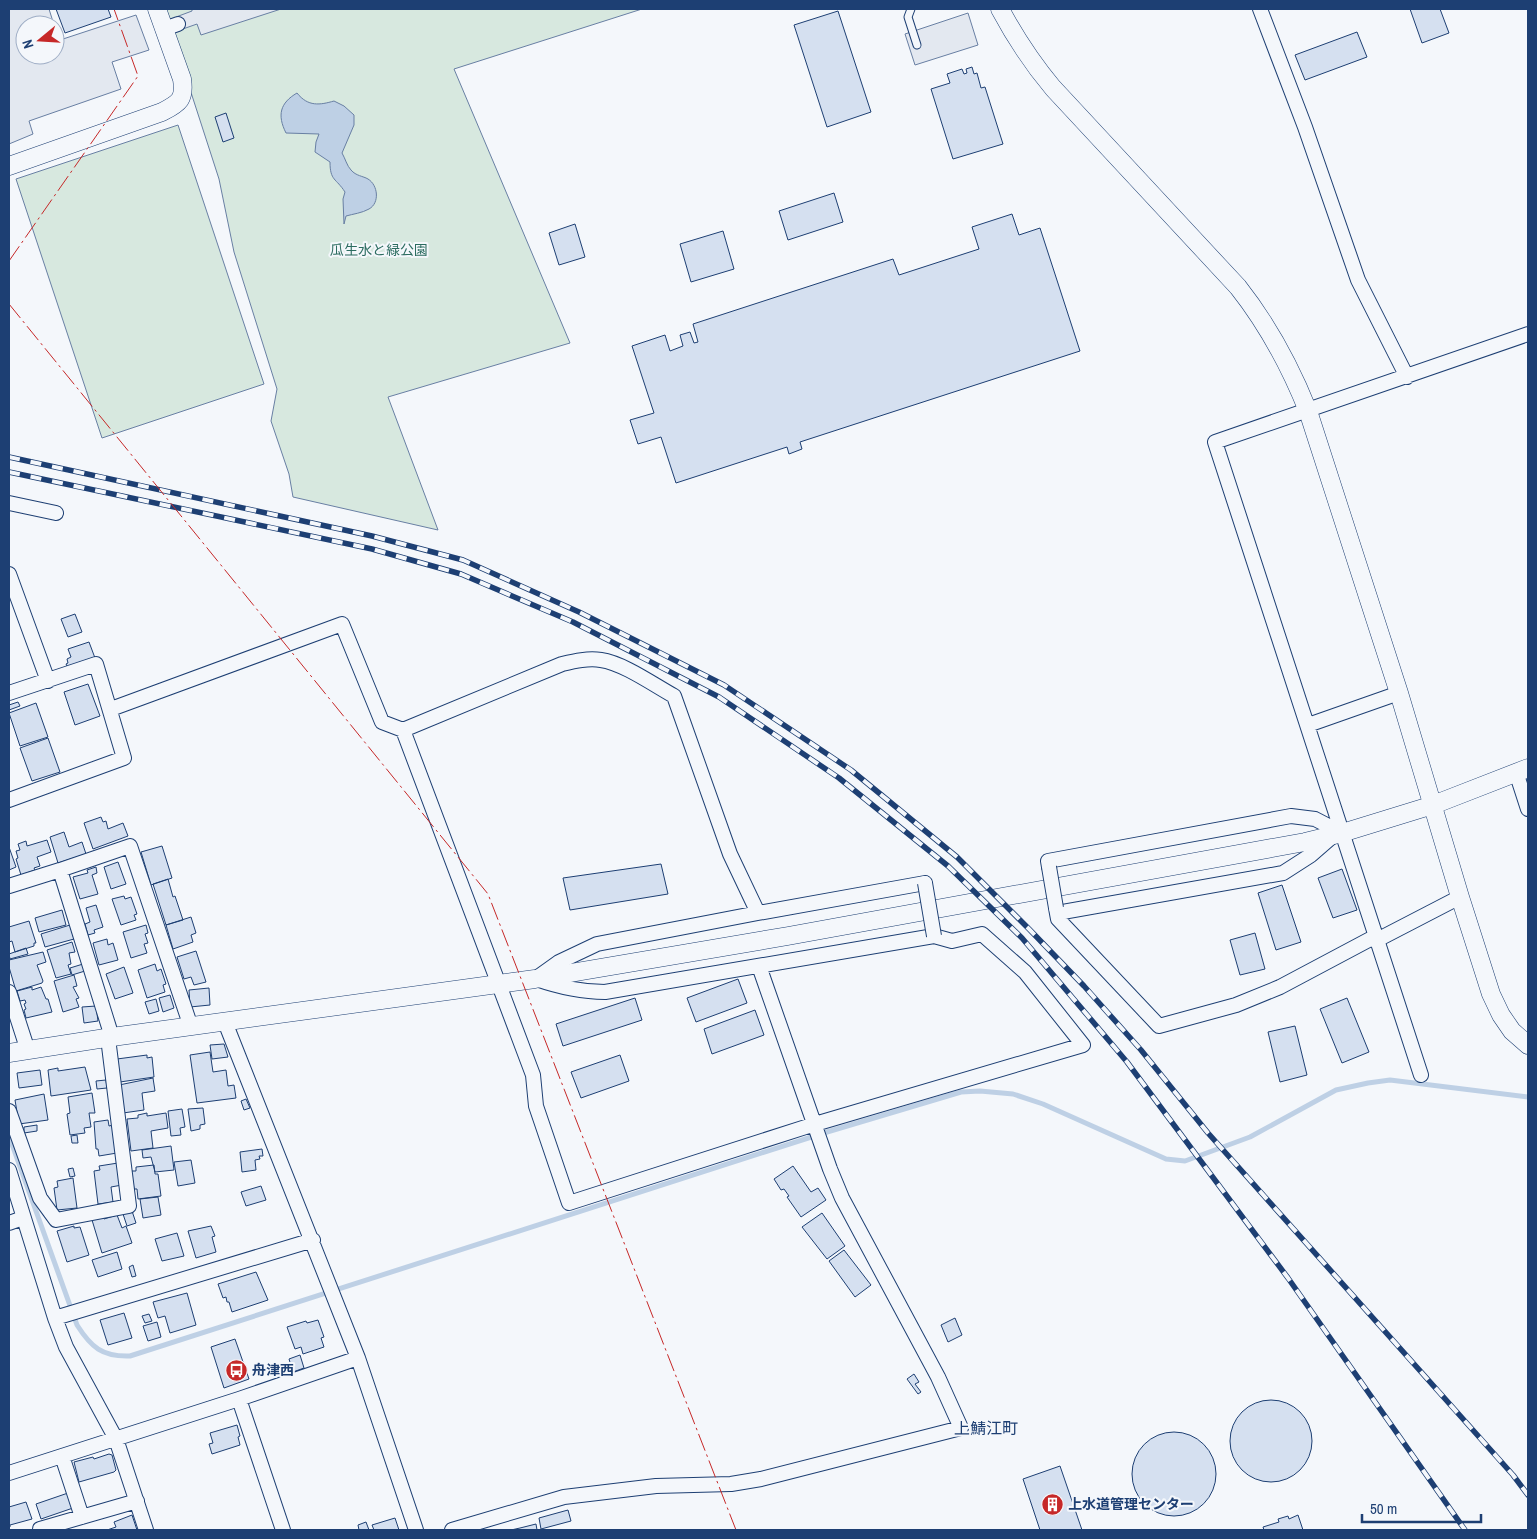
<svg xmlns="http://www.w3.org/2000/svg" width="1537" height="1539" font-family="'Archivo Narrow','Noto Sans JP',sans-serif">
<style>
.green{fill:#d7e8df;stroke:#687fa3}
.parking{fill:#e3e8f0;stroke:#687fa3}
.water{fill:#bed0e5;stroke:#687fa3}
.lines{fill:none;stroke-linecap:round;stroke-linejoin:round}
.stream{stroke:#bed0e5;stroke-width:5}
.building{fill:#d5e0f0;stroke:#1d3f73}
.service-casing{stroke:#1d3f73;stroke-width:9}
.minor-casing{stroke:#1d3f73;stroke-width:16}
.tertiary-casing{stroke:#1d3f73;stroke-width:19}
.service{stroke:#f4f7fb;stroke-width:7}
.minor{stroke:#f4f7fb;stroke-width:14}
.tertiary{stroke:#f4f7fb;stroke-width:18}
.rail-casing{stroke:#1d3f73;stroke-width:5.5}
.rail{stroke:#f4f7fb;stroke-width:4;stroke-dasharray:11;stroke-linecap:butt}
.minor-bridge-casing{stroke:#1d3f73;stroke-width:16;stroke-linecap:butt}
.minor-bridge{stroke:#f4f7fb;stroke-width:14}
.power{stroke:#c62828;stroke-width:1;stroke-dasharray:18 4 2.5 4;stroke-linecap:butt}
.labels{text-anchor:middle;stroke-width:4;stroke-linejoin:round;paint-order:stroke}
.park-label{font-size:14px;fill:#2c6c60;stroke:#f4f7fb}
.poi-label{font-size:14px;font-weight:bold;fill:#1d3f73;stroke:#f4f7fb;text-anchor:start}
.quarter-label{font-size:16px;fill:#1d3f73;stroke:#f4f7fb}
</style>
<rect width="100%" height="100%" fill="#f4f7fb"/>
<path class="green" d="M 164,9 L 642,9 L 454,69 L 570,343 L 388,397 L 438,530 L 293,497 L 289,474 L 271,421 L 277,389 L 234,252 L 219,179 Z
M 178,125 L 264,384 L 102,438 L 16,179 Z"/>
<path class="parking" d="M 9,9 L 49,9 L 54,25 L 25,25 L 25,55 L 55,55 L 55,27 L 60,40 L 136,15 L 149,50 L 112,62 L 121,89 L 29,121 L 33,134 L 9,144 Z
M 192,9 L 281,9 L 201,35 L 197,24 L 180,30 L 176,17 L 192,11 Z
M 968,13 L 978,45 L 915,65 L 905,34 Z"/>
<path class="water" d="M 297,93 C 308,107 320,105 334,101 L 344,106 L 354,115 L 354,125 L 342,153 C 345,158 347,166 351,170 C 356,176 363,176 368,179 C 378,185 380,203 369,209 C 362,213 353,214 346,216 L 344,224 L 343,199 L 345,192 C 336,178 330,181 330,162 L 315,152 L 316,142 L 319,134 L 286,133 C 277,115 280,103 297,93 Z"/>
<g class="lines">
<path class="stream" d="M 9,1136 L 77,1325 C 91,1347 102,1357 130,1356 L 827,1132 L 961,1092 L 980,1091 L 1013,1094 L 1043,1104 L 1166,1159 L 1185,1161 L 1250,1137 L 1336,1090 L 1368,1083 L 1390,1080 L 1528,1097"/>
</g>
<path class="building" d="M 56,9 L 108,9 L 111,17 L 65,33 Z
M 1410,9 L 1440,9 L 1449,33 L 1422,43 Z
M 838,11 L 871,112 L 827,127 L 794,25 Z
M 1357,32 L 1367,57 L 1305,80 L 1295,55 Z
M 972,67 L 974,74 L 977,73 L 981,88 L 985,87 L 1003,144 L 953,159 L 931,89 L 950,83 L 947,74 L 962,69 L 964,74 L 967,73 L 966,69 Z
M 226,113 L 234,138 L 223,142 L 215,117 Z
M 834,193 L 843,222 L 788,240 L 779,211 Z
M 1012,214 L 1019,235 L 1040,228 L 1080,351 L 800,442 L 802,449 L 789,454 L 787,447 L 676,483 L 661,437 L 638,444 L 630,420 L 654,413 L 632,346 L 665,335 L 670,351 L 683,346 L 680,335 L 690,332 L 694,343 L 698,342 L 693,324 L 893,259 L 899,275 L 979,249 L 972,227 Z
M 575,224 L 585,257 L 559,265 L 549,233 Z
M 723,231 L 734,269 L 691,282 L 680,244 Z
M 75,614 L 82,632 L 68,637 L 61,619 Z
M 89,642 L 95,658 L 68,668 L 66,664 L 68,663 L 67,659 L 71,657 L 68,649 Z
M 88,684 L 100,716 L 75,725 L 64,692 Z
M 18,702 L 20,706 L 9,710 L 9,705 Z
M 36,703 L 48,737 L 20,746 L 9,713 Z
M 48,738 L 60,772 L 32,781 L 20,748 Z
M 101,817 L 103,822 L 106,821 L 108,829 L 123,823 L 128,836 L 93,849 L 84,823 Z
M 64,832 L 69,847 L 82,842 L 86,854 L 58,863 L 50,837 Z
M 47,840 L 51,852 L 37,857 L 40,866 L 34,868 L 35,870 L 21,875 L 16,859 L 18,858 L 16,851 L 20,850 L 18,844 L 26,841 L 27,846 Z
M 162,846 L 172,878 L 151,885 L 141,852 Z
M 9,847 L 16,867 L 9,870 Z
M 118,862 L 126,884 L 111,889 L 104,867 Z
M 661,864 L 668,894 L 570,910 L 563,878 Z
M 96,867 L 97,873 L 92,875 L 98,894 L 80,899 L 73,877 L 88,873 L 87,870 Z
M 1342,869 L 1357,910 L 1333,918 L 1318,878 Z
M 168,879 L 173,897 L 175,896 L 183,920 L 166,925 L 153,884 Z
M 1282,885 L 1301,942 L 1276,950 L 1258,893 Z
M 124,896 L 125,899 L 131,897 L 137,914 L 134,915 L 136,920 L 121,925 L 112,899 Z
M 96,905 L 103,927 L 94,930 L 95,933 L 88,935 L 85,924 L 90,922 L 86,908 Z
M 62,910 L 66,925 L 39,932 L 35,918 Z
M 191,917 L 196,933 L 191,935 L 193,942 L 173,949 L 166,925 Z
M 29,921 L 36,943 L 34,943 L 34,946 L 15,952 L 12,941 L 9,942 L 9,927 Z
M 70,925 L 74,939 L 45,947 L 41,934 Z
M 146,925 L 148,933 L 145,934 L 148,943 L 144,944 L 147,953 L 131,958 L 123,932 Z
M 1255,933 L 1265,969 L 1240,975 L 1230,940 Z
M 107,939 L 108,945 L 113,943 L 118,960 L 99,965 L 93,943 Z
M 72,942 L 75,952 L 69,953 L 71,964 L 68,965 L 71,974 L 56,978 L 47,950 Z
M 26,948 L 28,954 L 10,959 L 9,954 Z
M 196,951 L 206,982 L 194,985 L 191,977 L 184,979 L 177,957 Z
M 43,952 L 46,962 L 37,965 L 43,981 L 42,983 L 16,991 L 9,967 L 9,960 Z
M 83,964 L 85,971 L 72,975 L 70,968 Z
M 155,964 L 157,971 L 161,969 L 166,984 L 163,985 L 165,992 L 147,998 L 138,970 Z
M 124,967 L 133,993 L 115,999 L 106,974 Z
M 74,975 L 77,986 L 73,987 L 79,998 L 76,999 L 79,1007 L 63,1012 L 54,981 Z
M 738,979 L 747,1003 L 696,1022 L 687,998 Z
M 32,987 L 32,990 L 41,987 L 46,999 L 48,999 L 52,1012 L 26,1018 L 24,1010 L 26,1009 L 24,1004 L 26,1003 L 25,1000 L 20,1001 L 17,991 Z
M 209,988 L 210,1005 L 190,1007 L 189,990 Z
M 170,995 L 174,1008 L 163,1012 L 159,998 Z
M 635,998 L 642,1020 L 563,1046 L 556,1024 Z
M 1347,998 L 1369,1052 L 1342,1063 L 1320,1009 Z
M 156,999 L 159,1011 L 149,1014 L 145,1002 Z
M 96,1006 L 98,1021 L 84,1023 L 82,1007 Z
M 755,1010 L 764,1035 L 712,1054 L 704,1029 Z
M 1295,1026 L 1307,1075 L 1280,1082 L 1268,1032 Z
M 224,1044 L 228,1057 L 212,1059 L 210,1045 Z
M 210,1052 L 213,1072 L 226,1070 L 228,1086 L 234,1085 L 236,1098 L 197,1103 L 190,1055 Z
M 147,1055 L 147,1058 L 152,1057 L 154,1077 L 120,1082 L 117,1059 Z
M 620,1055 L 629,1081 L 581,1098 L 571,1072 Z
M 85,1067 L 91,1090 L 51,1096 L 48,1070 L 58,1068 L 58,1071 Z
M 40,1070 L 42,1085 L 19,1088 L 17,1073 Z
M 153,1078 L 155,1091 L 142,1093 L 144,1110 L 123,1113 L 119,1085 Z
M 106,1080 L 107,1088 L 97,1089 L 96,1081 Z
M 92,1093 L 95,1113 L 89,1113 L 91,1127 L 84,1128 L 85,1133 L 70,1135 L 67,1114 L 70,1113 L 68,1097 Z
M 44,1094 L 48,1120 L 19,1124 L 15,1100 Z
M 246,1099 L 250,1108 L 244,1110 L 241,1101 Z
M 203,1108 L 205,1124 L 200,1125 L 200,1129 L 191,1131 L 188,1109 Z
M 182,1109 L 185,1127 L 180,1128 L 181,1135 L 171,1136 L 168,1111 Z
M 147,1113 L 147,1116 L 166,1113 L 168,1128 L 151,1131 L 153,1148 L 131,1151 L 127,1119 L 138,1118 L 138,1115 Z
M 108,1120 L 109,1126 L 113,1125 L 117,1153 L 99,1156 L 98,1149 L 96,1149 L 94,1122 Z
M 37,1125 L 37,1131 L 24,1133 L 24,1127 Z
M 77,1135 L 78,1143 L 72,1143 L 71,1136 Z
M 171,1146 L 174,1170 L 155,1172 L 151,1157 L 143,1158 L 142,1150 Z
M 262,1149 L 263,1156 L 259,1156 L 260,1159 L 255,1160 L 256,1170 L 242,1172 L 240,1152 Z
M 191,1160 L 195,1183 L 178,1186 L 174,1162 Z
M 118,1163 L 122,1185 L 111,1187 L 113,1202 L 98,1204 L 94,1171 L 100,1170 L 99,1166 Z
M 154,1165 L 155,1174 L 158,1174 L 161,1196 L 138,1199 L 137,1189 L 134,1189 L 131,1171 L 136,1171 L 136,1167 Z
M 793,1166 L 811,1192 L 818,1188 L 826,1200 L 801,1217 L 787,1197 L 789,1196 L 784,1189 L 781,1190 L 774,1179 Z
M 73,1168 L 75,1176 L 70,1177 L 68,1169 Z
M 73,1178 L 77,1208 L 57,1210 L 54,1188 L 58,1187 L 57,1181 Z
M 261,1186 L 266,1200 L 246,1206 L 241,1192 Z
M 158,1197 L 161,1215 L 143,1218 L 140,1199 Z
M 132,1211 L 136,1223 L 127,1226 L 123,1214 Z
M 822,1213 L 845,1246 L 827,1259 L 802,1227 Z
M 117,1215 L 122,1228 L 126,1226 L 132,1243 L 102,1253 L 92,1220 L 103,1217 L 104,1219 Z
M 74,1226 L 74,1228 L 80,1227 L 89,1255 L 67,1262 L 57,1231 Z
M 211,1226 L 215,1236 L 212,1237 L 216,1252 L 196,1258 L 188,1231 Z
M 177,1233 L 184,1256 L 162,1261 L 155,1239 Z
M 844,1250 L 871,1285 L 855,1297 L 829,1261 Z
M 117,1252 L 122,1269 L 98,1277 L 92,1260 Z
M 133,1265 L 136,1276 L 132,1277 L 129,1267 Z
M 256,1272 L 268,1300 L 232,1312 L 229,1302 L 227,1302 L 226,1297 L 223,1298 L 218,1284 Z
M 187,1293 L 196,1325 L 170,1333 L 165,1316 L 158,1318 L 153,1302 Z
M 124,1313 L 132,1338 L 108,1345 L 100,1320 Z
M 149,1314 L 152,1321 L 145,1323 L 142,1316 Z
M 955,1318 L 962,1335 L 948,1342 L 941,1325 Z
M 318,1320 L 324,1337 L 321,1338 L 324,1347 L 303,1354 L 301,1347 L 295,1349 L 287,1327 L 306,1321 L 307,1323 Z
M 157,1322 L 161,1337 L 148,1341 L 143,1326 Z
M 235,1339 L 249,1379 L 224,1388 L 211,1347 Z
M 300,1355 L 304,1368 L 293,1372 L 289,1359 Z
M 914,1374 L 919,1382 L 915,1384 L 921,1392 L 918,1394 L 907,1379 Z
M1230 1441a41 41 0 1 1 82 0a41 41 0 1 1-82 0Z
M 237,1425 L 240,1436 L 238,1437 L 240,1445 L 212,1454 L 209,1444 L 213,1443 L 210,1433 Z
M1132 1474a42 42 0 1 1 84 0a42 42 0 1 1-84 0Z
M 109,1454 L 112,1455 L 116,1470 L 114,1472 L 79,1482 L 74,1462 L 93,1457 L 94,1459 Z
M 1060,1466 L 1082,1530 L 1040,1530 L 1023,1479 Z
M 68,1493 L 73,1508 L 41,1519 L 36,1504 Z
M 26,1502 L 32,1519 L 10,1525 L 10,1527 L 9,1527 L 9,1507 Z
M 568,1510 L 571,1521 L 541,1529 L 539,1518 Z
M 132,1515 L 137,1530 L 107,1530 L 116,1527 L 114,1522 Z
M 1298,1515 L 1303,1530 L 1264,1530 L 1263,1527 L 1279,1522 L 1278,1519 L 1288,1516 L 1289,1519 Z
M 395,1518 L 399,1530 L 374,1530 L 372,1525 Z
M 366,1522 L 369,1530 L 359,1530 L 358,1525 Z
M 536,1524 L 537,1530 L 511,1530 L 520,1528 Z"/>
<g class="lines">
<defs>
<path id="service" d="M 911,9 L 908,17 L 917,45"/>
<path id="minor" d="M 1260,9 L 1305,127 L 1358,280 L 1407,377
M 164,29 L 178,24
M 9,503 L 56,513
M 9,574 L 48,681
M 9,693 L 96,664 L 124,758 L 9,800
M 111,709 L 342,624 L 382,722 L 403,730 L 533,1075 L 536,1106 L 569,1203 L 815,1124 L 1083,1045 L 1025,972 L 982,934 L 952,941 L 934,936 L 605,992 C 581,992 559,987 536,979
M 1308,725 L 1399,693
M 403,730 L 562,664 C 575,661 588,658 601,660 C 623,663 654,685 674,696 L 730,854 L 758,913
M 1516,772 L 1528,809
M 1049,867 L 1048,861 L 1291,816 L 1315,819 L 1342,833
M 60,870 L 112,1037
M 9,886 L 60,870 L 130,846 L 191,1027
M 1056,908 L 1058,919 L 1159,1026 L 1236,1005 L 1280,987 L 1376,936
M 1057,913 L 1283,873 L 1311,855 L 1334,835
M 1377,940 L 1460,897
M 538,977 L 559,962 L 597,944 L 758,913 L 925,883
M 9,992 L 28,1051
M 225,1022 L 358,1358 L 416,1530
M 1421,1075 L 1215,442 L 1528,334
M 9,1111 L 40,1198 L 56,1220 L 129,1206 L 108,1038
M 9,1170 L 55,1318 L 66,1347 L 116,1439 L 146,1530
M 9,1223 L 23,1218
M 55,1318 L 313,1240
M 239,1399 L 283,1530
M 62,1456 L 82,1517
M 9,1473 L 239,1399 L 358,1358
M 40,1530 L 40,1529 L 137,1501
M 452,1530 L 564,1497 L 656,1486 L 731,1484 L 761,1479 L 961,1428 L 938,1377 L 842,1198 L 830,1169 L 759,966"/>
<path id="tertiary" d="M 1000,9 C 1015,37 1032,63 1053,88 L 1238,287 C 1268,325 1290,366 1308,411 L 1399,693 L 1460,897 L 1491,994 L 1501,1015 L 1512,1031 L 1528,1045
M 9,166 L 162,112 C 180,103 185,99 182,79 L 157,9
M 9,1053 L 112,1037 L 535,979 L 788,936 L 1305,842 L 1342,833 L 1433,805 L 1528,768"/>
</defs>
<use href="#service" class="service-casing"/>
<use href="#minor" class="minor-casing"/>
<use href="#tertiary" class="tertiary-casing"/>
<use href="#service" class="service"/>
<use href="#minor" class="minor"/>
<use href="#tertiary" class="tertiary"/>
<defs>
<path id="rail" d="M 9,457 L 372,536 L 463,560 L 579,612 L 724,685 L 851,770 L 957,857 L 1029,929 L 1084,986 L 1141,1050 L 1208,1133 L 1513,1475 L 1528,1495
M 9,472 L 372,549 L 461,574 L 573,622 L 719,697 L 839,778 L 948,866 L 1022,938 L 1127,1062 L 1288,1278 L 1465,1530"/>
</defs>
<use href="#rail" class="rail-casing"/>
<use href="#rail" class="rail"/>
<defs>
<path id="minor-bridge" d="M 1049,867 L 1056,908
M 925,883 L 934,936"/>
</defs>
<use href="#minor-bridge" class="minor-bridge-casing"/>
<use href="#minor-bridge" class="minor-bridge"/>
<path class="power" d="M 9,261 L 138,76 L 114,9
M 9,304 L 488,894 L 736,1530"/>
</g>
<defs>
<symbol id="bus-disc" viewBox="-11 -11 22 22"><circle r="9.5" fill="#c62828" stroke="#f4f7fb"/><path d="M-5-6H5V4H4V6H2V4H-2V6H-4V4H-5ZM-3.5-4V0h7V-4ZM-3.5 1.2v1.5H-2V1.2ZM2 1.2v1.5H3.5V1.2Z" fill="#fff"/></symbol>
<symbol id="building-disc" viewBox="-11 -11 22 22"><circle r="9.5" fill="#c62828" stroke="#f4f7fb"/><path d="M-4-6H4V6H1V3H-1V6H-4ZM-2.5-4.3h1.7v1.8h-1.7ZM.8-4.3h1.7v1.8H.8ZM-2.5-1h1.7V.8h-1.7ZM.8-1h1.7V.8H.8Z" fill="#fff"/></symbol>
</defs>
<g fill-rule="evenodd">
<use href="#bus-disc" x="224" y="1358" width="25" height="25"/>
<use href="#building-disc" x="1040" y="1492" width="25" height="25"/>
</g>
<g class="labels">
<g class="park-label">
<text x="379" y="255">瓜生水と緑公園</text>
</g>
<g class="poi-label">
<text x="252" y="1375">舟津西</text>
<text x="1068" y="1509">上水道管理センター</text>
</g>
<g class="quarter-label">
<text x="986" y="1434">上鯖江町</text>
</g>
</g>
<rect width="1537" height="1539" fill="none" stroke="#1d3f73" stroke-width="20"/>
<g transform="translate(40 40) rotate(252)"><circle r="24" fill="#f4f7fb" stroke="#9eadc5"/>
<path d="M0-4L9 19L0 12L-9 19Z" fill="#c62828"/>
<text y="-8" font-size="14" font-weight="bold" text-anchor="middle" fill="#1d3f73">N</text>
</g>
<path d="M1362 1514v8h119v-8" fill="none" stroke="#1d3f73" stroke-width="2.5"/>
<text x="1370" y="1514" font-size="15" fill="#1d3f73" stroke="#f4f7fb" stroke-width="4" paint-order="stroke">50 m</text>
</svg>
